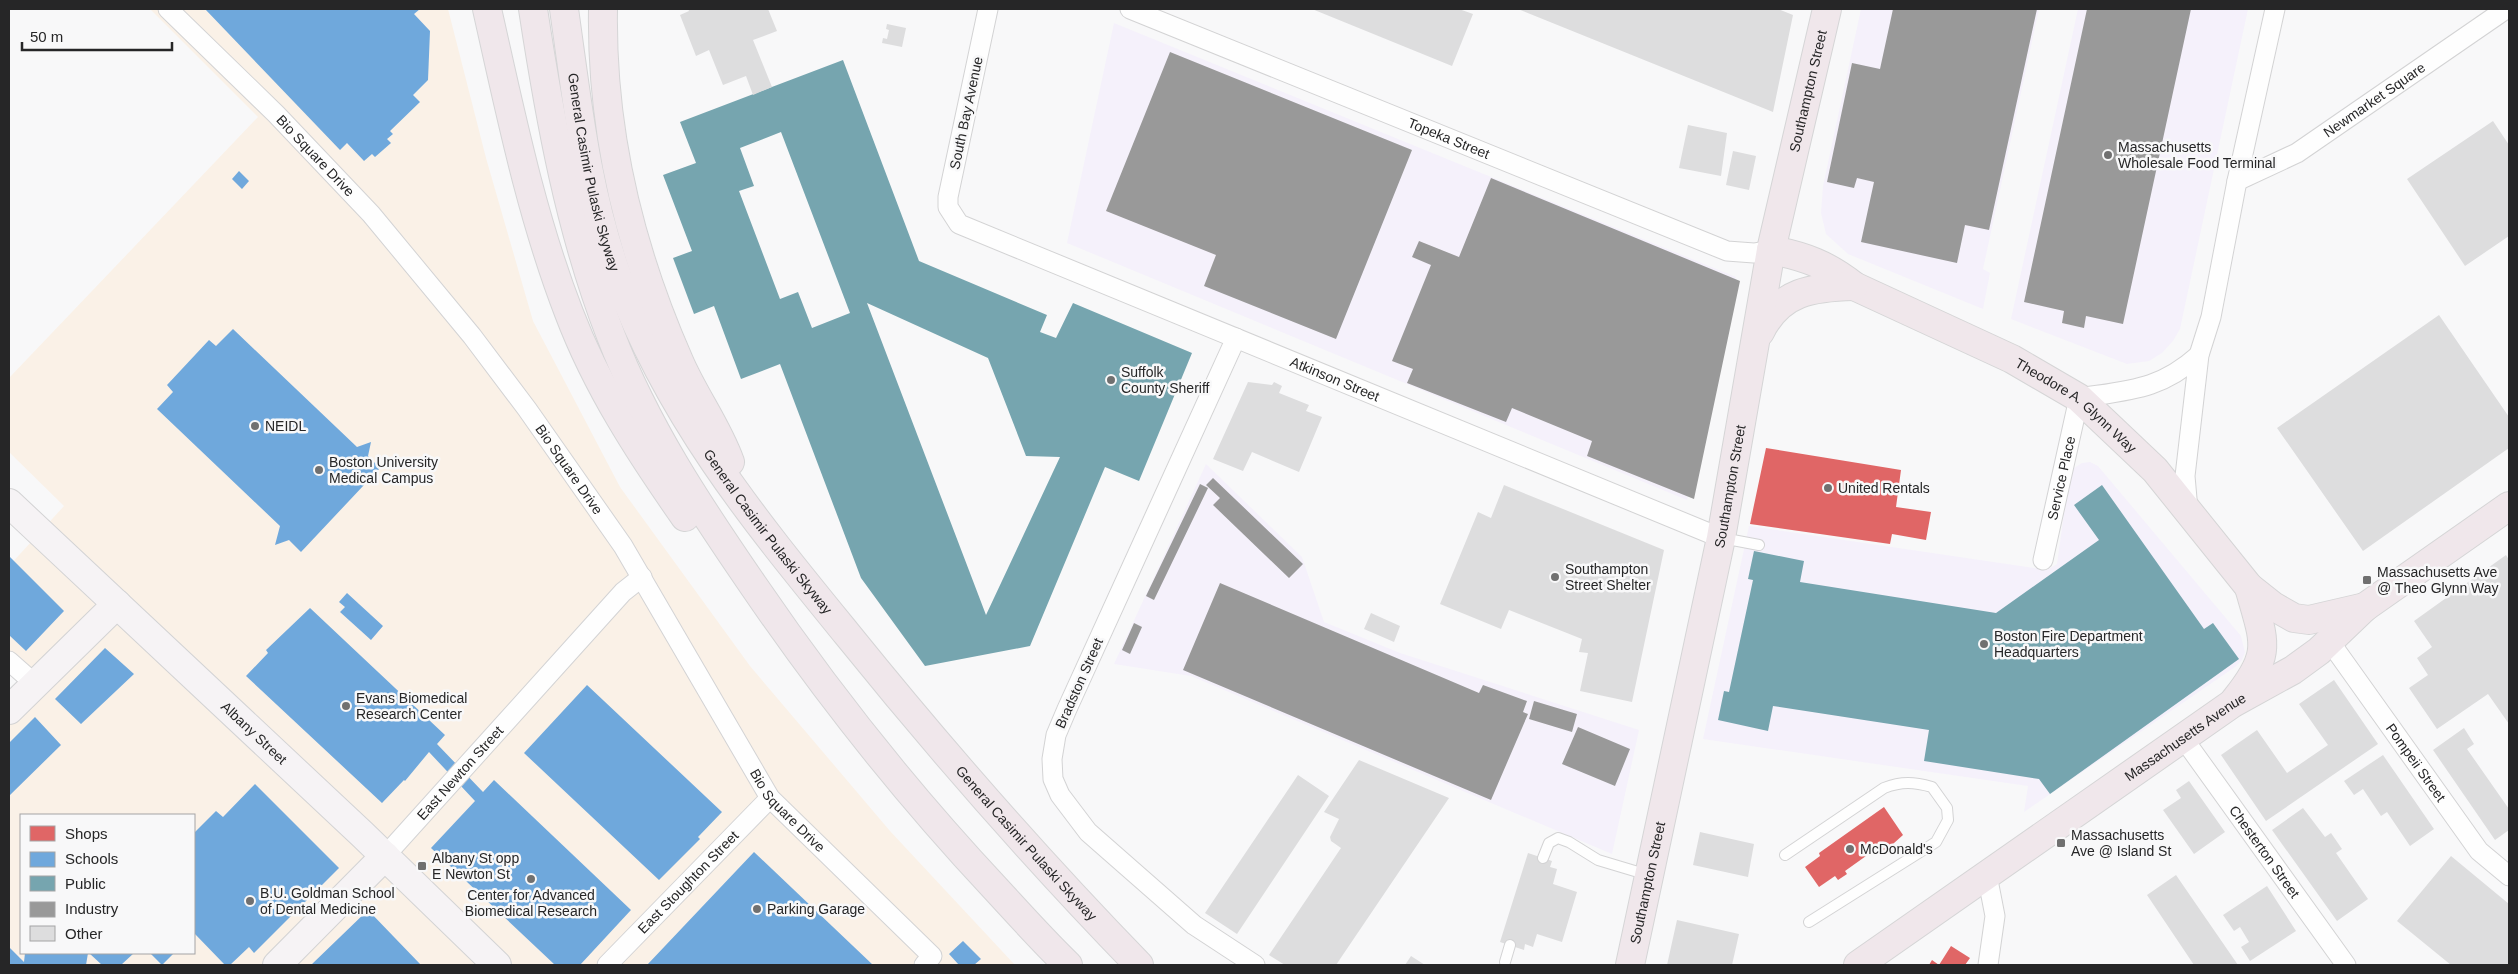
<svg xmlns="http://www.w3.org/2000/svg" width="2518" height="974" font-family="Helvetica,sans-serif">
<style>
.industrial{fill:#f5f1fb}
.education{fill:#faf1e7;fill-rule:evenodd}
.shops{fill:#e06666}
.schools{fill:#6fa8dc}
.public{fill:#76a5af;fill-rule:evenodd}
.industry{fill:#999}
.building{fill:#ddddde}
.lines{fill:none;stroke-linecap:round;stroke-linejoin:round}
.service-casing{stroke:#d3d3d4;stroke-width:12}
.minor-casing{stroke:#d3d3d4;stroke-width:21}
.secondary-casing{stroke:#d3d3d4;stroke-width:30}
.primary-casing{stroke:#d5d5d6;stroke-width:30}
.service{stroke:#fefefe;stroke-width:10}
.minor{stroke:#fefefe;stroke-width:19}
.secondary{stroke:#f6f3f5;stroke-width:28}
.primary{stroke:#f0e7eb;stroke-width:28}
.poi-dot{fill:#707070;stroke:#f8f8f9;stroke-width:2}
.labels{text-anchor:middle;stroke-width:5;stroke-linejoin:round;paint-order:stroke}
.street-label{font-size:14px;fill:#262627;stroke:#f8f8f9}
.poi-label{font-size:14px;fill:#262627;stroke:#f8f8f9;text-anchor:start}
</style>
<rect width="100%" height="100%" fill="#f8f8f9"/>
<path class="industrial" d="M 1861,9 L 2039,9 L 1983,269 L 1990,273 L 1983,309 L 1848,254 L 1826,234 L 1821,213 L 1823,186 Z
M 2078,9 L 2248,9 L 2180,329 L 2173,341 L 2162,353 L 2149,361 L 2127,364 L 2011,319 Z
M 1114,23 L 1736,277 L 1687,500 L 1067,243 Z
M 2090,462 L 2098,466 L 2241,636 L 2245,652 L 2242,660 L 2235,667 L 2024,812 L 2028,786 L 1703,739 L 1749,526 L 2047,570 L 2057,564 L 2069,477 L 2074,468 L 2082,463 Z
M 1206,464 L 1302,557 L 1324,622 L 1400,653 L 1639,730 L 1612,854 L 1191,676 L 1114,664 Z"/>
<path class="education" d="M 150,9 L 448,9 L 486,158 L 533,321 L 620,487 L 750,666 L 890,831 L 1015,965 L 9,965 L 9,690 L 26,673 L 9,658 L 9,566 L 64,506 L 9,452 L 9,378 L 258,117 ZM 21,815 L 194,815 L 194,953 L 21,953 Z"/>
<path class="shops" d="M 1766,448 L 1901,470 L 1896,507 L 1931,512 L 1926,540 L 1892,534 L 1890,544 L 1750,524 Z
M 1884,807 L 1903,835 L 1884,852 L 1880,846 L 1845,871 L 1847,874 L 1838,880 L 1835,876 L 1819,887 L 1805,867 L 1820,856 L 1819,853 Z
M 1951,946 L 1970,958 L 1965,965 L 1929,965 L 1932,960 L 1939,965 Z"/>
<path class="schools" d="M 205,9 L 420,9 L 414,14 L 430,31 L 428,80 L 413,95 L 420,102 L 390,131 L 393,134 L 387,139 L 391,143 L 375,157 L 372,154 L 364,161 L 347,143 L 340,150 Z
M 239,171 L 249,181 L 242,189 L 232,179 Z
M 233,329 L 357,447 L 371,442 L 368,456 L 380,468 L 301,552 L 289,540 L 275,545 L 280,526 L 157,409 L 173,392 L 167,385 L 209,340 L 216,346 Z
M 9,556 L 64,611 L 26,651 L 9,635 Z
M 347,593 L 383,626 L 371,640 L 340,612 L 345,607 L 339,602 Z
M 310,608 L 445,735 L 437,744 L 483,792 L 494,780 L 631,910 L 580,965 L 555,965 L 431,848 L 475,801 L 429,752 L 405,781 L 404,780 L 382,803 L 246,676 L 268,653 L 266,650 Z
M 105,648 L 134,674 L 81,724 L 55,699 Z
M 587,685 L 722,812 L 698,837 L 700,839 L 659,880 L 524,753 Z
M 35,717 L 61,745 L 9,796 L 9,743 Z
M 255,784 L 339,868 L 254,953 L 249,947 L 230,965 L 225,965 L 194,933 L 194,833 L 216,811 L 223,817 Z
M 754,852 L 873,965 L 647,965 Z
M 368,910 L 421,965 L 311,965 Z
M 963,941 L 981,959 L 974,965 L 959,965 L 949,954 Z
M 9,947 L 24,962 L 25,953 L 88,953 L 86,965 L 9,965 Z
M 89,953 L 134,953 L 121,965 L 102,965 Z
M 150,953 L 174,953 L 162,965 Z"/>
<path class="public" d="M 843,60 L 919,261 L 1047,315 L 1040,332 L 1056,338 L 1073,303 L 1192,353 L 1139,481 L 1105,467 L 1030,646 L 925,666 L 861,578 L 780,364 L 741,379 L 714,306 L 694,314 L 673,258 L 692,251 L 663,175 L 696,163 L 680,122 ZM 781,132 L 850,313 L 812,328 L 798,292 L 780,299 L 739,191 L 754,186 L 740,148 ZM 867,303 L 988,358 L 1026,456 L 1060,457 L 986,615 Z
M 2102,485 L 2204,629 L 2213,623 L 2239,659 L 2050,794 L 2039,779 L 1924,761 L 1929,730 L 1773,706 L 1768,731 L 1718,720 L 1724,691 L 1729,692 L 1753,580 L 1748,579 L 1754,551 L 1804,561 L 1800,582 L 1996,613 L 2099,540 L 2074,505 Z"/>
<path class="industry" d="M 1893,9 L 2037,9 L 1989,230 L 1965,225 L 1957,263 L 1861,242 L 1874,182 L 1857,178 L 1854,188 L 1827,182 L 1852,63 L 1880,69 Z
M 2087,9 L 2191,9 L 2123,324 L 2086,316 L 2084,328 L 2062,323 L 2064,311 L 2024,302 Z
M 1170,52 L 1412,150 L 1336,339 L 1204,286 L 1216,255 L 1106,211 Z
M 1491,178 L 1740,281 L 1694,499 L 1587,456 L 1592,441 L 1512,408 L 1506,422 L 1407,383 L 1413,369 L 1392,361 L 1431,265 L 1412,257 L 1419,241 L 1459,257 Z
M 1213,478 L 1303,564 L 1289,578 L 1213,505 L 1220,498 L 1206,485 Z
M 1200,484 L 1208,488 L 1154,600 L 1146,596 Z
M 1220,583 L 1479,693 L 1483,685 L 1527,701 L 1523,712 L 1528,714 L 1491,800 L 1183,670 Z
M 1134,623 L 1142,627 L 1130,654 L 1122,650 Z
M 1534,701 L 1577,714 L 1572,732 L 1529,719 Z
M 1578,727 L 1630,749 L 1615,786 L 1562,764 Z"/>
<path class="building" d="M 688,9 L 768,9 L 777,31 L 753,40 L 772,87 L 753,95 L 746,76 L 723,85 L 709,50 L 696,56 L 680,15 L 689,11 Z
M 1312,9 L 1459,9 L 1473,14 L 1452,66 Z
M 1518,9 L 1778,9 L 1793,15 L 1773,112 Z
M 887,24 L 906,28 L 902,47 L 882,43 L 883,38 L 887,39 L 889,30 L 886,29 Z
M 2493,121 L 2509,145 L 2509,236 L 2465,266 L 2407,179 Z
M 1688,125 L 1727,133 L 1721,176 L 1679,168 Z
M 1733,151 L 1756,156 L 1749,190 L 1726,185 Z
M 2439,315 L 2509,417 L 2509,448 L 2363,551 L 2277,428 Z
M 1248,382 L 1272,385 L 1274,382 L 1282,386 L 1279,393 L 1309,405 L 1306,411 L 1322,417 L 1299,472 L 1252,452 L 1243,471 L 1213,459 Z
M 1504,485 L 1664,550 L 1632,702 L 1580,691 L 1588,653 L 1579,652 L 1582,639 L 1509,610 L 1501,629 L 1440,604 L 1478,512 L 1491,518 Z
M 2506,555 L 2509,560 L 2509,724 L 2488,694 L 2437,729 L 2409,688 L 2428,675 L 2417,658 L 2432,647 L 2414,621 Z
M 1371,613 L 1400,626 L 1394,642 L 1364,629 Z
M 2334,680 L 2378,744 L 2266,821 L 2221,755 L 2257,730 L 2287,773 L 2328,745 L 2299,704 Z
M 2464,728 L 2474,744 L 2467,749 L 2509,809 L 2509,830 L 2495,840 L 2433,750 Z
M 2383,755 L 2434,829 L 2410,846 L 2387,812 L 2381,816 L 2363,789 L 2354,795 L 2344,781 Z
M 1359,760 L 1449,798 L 1336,965 L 1285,965 L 1269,955 L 1341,848 L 1331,841 L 1330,837 L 1339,819 L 1324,812 Z
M 1298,775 L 1329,796 L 1237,934 L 1205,913 Z
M 2189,781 L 2225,832 L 2194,854 L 2163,810 L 2181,798 L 2176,790 Z
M 2303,808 L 2325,837 L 2331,833 L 2342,849 L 2336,853 L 2368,899 L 2337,921 L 2272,830 Z
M 1700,832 L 1754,844 L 1748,877 L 1693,865 Z
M 1528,853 L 1552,861 L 1550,867 L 1557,869 L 1553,884 L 1577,892 L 1562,942 L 1537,934 L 1533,947 L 1525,944 L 1524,950 L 1500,942 Z
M 2451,856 L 2509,904 L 2509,965 L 2451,965 L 2397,921 Z
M 2176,875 L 2238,965 L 2194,965 L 2147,895 Z
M 2267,886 L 2296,931 L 2250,961 L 2241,947 L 2249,942 L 2240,927 L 2234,931 L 2223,915 Z
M 1677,920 L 1739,934 L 1732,965 L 1667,965 Z
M 1411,956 L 1425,965 L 1405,965 Z"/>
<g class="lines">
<defs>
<path id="service" d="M 1722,538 L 1759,545
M 1785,855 L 1884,788 C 1902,781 1914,782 1932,787 L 1947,808 L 1948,820 L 1936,842 L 1809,922
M 1543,858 L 1549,843 L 1558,838 L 1569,842 L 1598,860 L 1648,875
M 1505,962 L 1510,945"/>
<g id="minor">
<path id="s1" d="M 168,9 L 276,114 L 371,214 L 472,336 L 527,409 L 623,546 L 770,798 L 932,956 L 924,965"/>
<path id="s2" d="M 988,9 L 948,197 L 948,207 L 959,224 L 1721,538"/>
<path id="s3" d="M 1130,9 L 1727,251 L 1754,253 L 1771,250"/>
<path id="s4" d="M 2237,181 L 2297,153 L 2506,9"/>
<path d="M 1236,338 L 1067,709 L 1056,735 L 1052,759 L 1053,779 L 1060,795 L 1088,832 L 1194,925 L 1255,965"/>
<path d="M 2188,510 L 2185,476 L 2199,355 L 2211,317 L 2237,181 L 2275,9"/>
<path id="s5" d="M 2043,560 L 2079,398 C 2130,390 2160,390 2199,355"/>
<path id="s6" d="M 2330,642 L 2479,851 L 2509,876"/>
<path d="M 9,661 L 35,684"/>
<path id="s7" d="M 2183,738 L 2346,965"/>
<path id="s8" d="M 385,856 L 623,592 L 642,577"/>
<path d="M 1987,875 L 1995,916 L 1988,965"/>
<path id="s9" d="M 607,965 L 770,798"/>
</g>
<g id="secondary">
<path id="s10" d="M 9,503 L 362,834 L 497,965"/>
<path d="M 9,710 L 117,604"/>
<path d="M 277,965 L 385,856"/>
</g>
<g id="primary">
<path d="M 487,9 C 510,111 531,215 569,313 C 597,387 640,453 685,517"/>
<path d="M 533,9 C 550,120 570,231 611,336 C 646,427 698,505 753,585 C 826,692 906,793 995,888 C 1019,914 1043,941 1068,965"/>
<path id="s11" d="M 564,9 C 577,100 586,191 618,278 C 669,417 755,521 847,634 C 939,748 1037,860 1139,965"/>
<path d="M 603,9 C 601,130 630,250 679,361 C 694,396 717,426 730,462"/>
<path id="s12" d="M 1771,250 C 1804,256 1828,265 1854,286 L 2012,359 L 2079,398 L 2155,470 L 2249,587 L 2273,606 L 2294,618 L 2309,620 L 2365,607"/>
<path d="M 1760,332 C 1780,291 1813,287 1854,286"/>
<path d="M 2235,700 C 2274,652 2264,642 2249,587"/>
<path id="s13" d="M 1630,965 L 1721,538 L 1771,250 L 1827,9"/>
<path id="s14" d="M 1858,965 L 2233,703 L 2293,670 L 2319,651 L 2365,607 L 2509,506"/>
</g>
</defs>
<use href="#service" class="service-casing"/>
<use href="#minor" class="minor-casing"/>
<use href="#secondary" class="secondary-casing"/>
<use href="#primary" class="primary-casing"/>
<use href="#service" class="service"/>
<use href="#minor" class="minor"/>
<use href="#secondary" class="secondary"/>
<use href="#primary" class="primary"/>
</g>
<g class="poi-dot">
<circle cx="2108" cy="155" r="5"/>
<circle cx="1111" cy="380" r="5"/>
<circle cx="255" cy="426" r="5"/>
<circle cx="319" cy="470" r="5"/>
<circle cx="1828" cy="488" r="5"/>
<circle cx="1555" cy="577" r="5"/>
<rect x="2362" y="575" width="10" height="10" rx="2.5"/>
<circle cx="1984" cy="644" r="5"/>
<circle cx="346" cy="706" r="5"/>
<rect x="2056" y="838" width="10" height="10" rx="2.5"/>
<circle cx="1850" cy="849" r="5"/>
<rect x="417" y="861" width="10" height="10" rx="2.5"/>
<circle cx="531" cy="879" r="5"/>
<circle cx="250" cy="901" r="5"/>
<circle cx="757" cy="909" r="5"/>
</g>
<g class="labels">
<g class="street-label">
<text dy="5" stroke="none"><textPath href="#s13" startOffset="892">Southampton Street</textPath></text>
<text dy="5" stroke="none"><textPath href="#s4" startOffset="160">Newmarket Square</textPath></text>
<text transform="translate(966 113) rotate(-78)" y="5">South Bay Avenue</text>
<text dy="5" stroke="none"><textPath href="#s3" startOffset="344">Topeka Street</textPath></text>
<text dy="5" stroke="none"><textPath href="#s1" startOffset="208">Bio Square Drive</textPath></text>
<text dy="5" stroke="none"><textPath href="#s11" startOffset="166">General Casimir Pulaski Skyway</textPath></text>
<text dy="5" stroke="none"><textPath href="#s2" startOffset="629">Atkinson Street</textPath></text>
<text dy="5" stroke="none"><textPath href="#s12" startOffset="345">Theodore A. Glynn Way</textPath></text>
<text dy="5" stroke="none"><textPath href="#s1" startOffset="612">Bio Square Drive</textPath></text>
<text dy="5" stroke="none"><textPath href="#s5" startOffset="84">Service Place</textPath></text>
<text dy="5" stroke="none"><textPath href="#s13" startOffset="489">Southampton Street</textPath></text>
<text dy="5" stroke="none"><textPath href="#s11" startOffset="571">General Casimir Pulaski Skyway</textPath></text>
<text transform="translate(1079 683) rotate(-66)" y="5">Bradston Street</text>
<text dy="5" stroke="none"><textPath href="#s10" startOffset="336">Albany Street</textPath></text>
<text dy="5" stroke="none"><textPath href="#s14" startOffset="399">Massachusetts Avenue</textPath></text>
<text dy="5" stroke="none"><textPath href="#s6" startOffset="148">Pompeii Street</textPath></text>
<text dy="5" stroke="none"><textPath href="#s8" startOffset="112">East Newton Street</textPath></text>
<text dy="5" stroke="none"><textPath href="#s1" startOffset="1018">Bio Square Drive</textPath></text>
<text dy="5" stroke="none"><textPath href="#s11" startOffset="976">General Casimir Pulaski Skyway</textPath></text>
<text dy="5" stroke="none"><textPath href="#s7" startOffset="140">Chesterton Street</textPath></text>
<text dy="5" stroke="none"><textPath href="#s9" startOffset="116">East Stoughton Street</textPath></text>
<text dy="5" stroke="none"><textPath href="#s13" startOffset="84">Southampton Street</textPath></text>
</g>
<g class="poi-label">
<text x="2118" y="152">Massachusetts<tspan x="2118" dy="16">Wholesale Food Terminal</tspan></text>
<text x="1121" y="377">Suffolk<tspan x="1121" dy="16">County Sheriff</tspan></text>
<text x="265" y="431">NEIDL</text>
<text x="329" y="467">Boston University<tspan x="329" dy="16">Medical Campus</tspan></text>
<text x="1838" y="493">United Rentals</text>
<text x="1565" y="574">Southampton<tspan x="1565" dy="16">Street Shelter</tspan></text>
<text x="2377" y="577">Massachusetts Ave<tspan x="2377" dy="16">@ Theo Glynn Way</tspan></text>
<text x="1994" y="641">Boston Fire Department<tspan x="1994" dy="16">Headquarters</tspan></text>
<text x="356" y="703">Evans Biomedical<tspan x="356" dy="16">Research Center</tspan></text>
<text x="2071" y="840">Massachusetts<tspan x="2071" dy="16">Ave @ Island St</tspan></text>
<text x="1860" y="854">McDonald's</text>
<text x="432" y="863">Albany St opp<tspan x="432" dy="16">E Newton St</tspan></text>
<text x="260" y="898">B.U. Goldman School<tspan x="260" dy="16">of Dental Medicine</tspan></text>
<text x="531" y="900" text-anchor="middle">Center for Advanced<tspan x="531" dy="16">Biomedical Research</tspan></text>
<text x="767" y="914">Parking Garage</text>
</g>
</g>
<rect width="2518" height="974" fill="none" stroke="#262627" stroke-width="20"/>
<rect x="20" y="814" width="175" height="140" fill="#f8f8f9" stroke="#a4a4a5"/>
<rect x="30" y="826" width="25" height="15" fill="#e06666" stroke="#a4a4a5"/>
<text x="65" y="839" font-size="15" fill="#262627">Shops</text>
<rect x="30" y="852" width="25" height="15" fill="#6fa8dc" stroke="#a4a4a5"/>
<text x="65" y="864" font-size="15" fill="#262627">Schools</text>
<rect x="30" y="876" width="25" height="15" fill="#76a5af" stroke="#a4a4a5"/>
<text x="65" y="889" font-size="15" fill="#262627">Public</text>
<rect x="30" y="902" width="25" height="15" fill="#999999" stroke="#a4a4a5"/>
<text x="65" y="914" font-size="15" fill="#262627">Industry</text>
<rect x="30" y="926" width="25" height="15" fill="#ddddde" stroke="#a4a4a5"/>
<text x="65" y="939" font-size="15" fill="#262627">Other</text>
<path d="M22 42v8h150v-8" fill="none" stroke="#262627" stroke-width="2.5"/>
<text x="30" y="42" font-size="15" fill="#262627" stroke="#f8f8f9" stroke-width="4" paint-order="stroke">50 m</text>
</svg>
